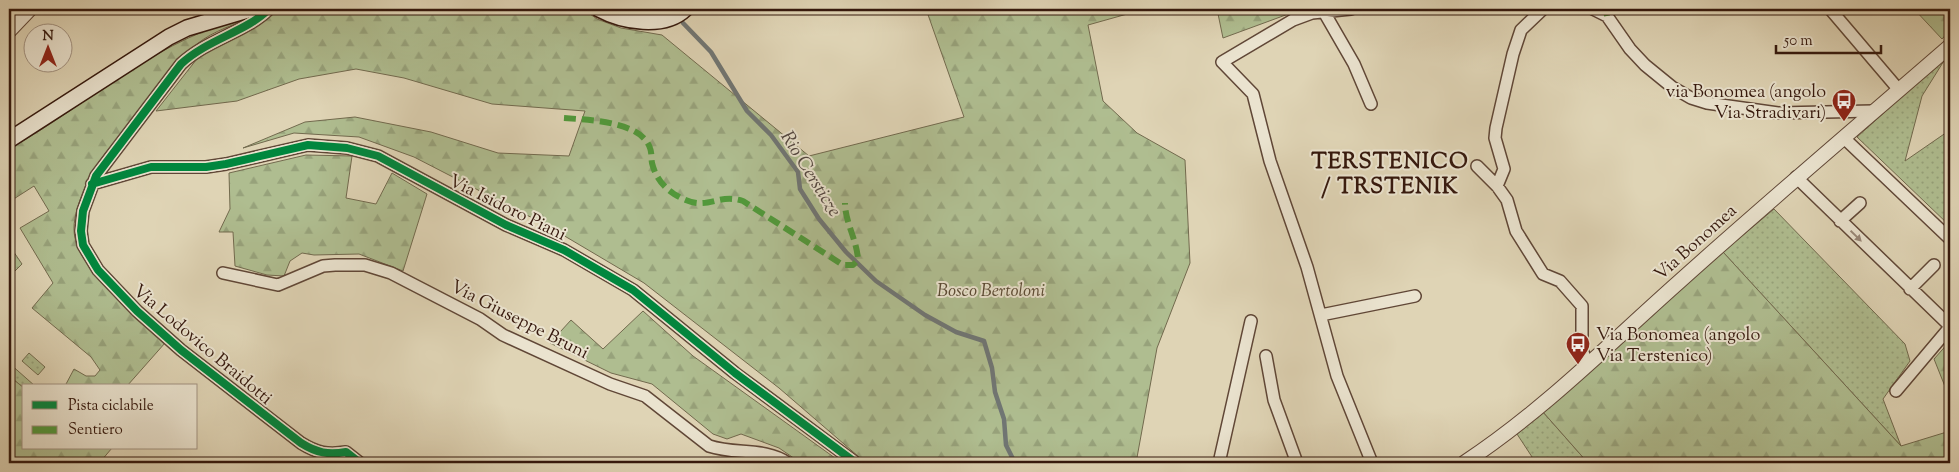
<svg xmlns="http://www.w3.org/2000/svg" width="1959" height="472" font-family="'Sorts Mill Goudy',serif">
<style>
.grass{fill:url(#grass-dots);stroke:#726a4e}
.forest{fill:url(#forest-firs);stroke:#726a4e}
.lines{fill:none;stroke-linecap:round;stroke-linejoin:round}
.stream{stroke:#707674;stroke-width:4.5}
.minor-casing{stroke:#604737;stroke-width:14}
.tertiary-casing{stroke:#604737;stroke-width:16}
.secondary-casing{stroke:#35180d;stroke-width:18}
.minor{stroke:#eae3cf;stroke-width:11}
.tertiary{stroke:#eae3cf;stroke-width:14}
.secondary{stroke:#eae3cf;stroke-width:15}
.quiet{stroke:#51993b;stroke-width:6;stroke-dasharray:12 6;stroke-linecap:butt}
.cycleway-casing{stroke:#eae3cf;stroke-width:11}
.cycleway{stroke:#00873e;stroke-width:8}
.oneway{fill:#998878}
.labels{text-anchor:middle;stroke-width:4;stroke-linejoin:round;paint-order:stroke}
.poi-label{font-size:18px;fill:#35180d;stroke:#eae3cf;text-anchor:end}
.street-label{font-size:18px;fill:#35180d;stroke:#eae3cf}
.park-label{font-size:18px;font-style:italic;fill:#5a4a34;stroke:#eae3cf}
.water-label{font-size:19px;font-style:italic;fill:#534741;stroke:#eae3cf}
.district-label{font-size:22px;font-weight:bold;letter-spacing:1px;fill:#35180d;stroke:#eae3cf}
</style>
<defs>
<pattern id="grass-dots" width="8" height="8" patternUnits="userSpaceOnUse" patternTransform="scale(1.25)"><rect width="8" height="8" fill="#afbd90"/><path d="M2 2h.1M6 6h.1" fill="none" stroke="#97a27b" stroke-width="1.8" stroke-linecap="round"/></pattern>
<pattern id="forest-firs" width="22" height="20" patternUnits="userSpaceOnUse" patternTransform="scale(1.25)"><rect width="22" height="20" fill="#afbd90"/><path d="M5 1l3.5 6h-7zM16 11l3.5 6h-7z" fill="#97a27b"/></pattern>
</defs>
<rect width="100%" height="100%" fill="#dfd4b5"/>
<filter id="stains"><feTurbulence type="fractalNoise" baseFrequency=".004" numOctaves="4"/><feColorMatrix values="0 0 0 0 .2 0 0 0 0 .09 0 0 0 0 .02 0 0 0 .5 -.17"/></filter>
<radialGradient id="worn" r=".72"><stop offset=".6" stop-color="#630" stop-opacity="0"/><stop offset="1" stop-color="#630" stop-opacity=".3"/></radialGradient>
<path class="grass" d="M 1947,56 L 1922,96 L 1905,161 L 1950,130 L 1950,226 L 1857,137 Z
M 1774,209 L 1905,344 L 1910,361 L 1883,399 L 1901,446 L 1723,252 Z
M 9,245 L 22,264 L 9,277 Z
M 29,353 L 45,367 L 38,375 L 22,361 Z
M 9,363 L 35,386 L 24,386 L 24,388 L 9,376 Z
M 1543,412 L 1588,463 L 1536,463 L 1517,434 Z"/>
<path class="forest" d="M 278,9 L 583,9 L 597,19 L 621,28 L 662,35 L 809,156 L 964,117 L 926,9 L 1145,9 L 1088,25 L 1103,101 L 1137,133 L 1185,160 L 1190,263 L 1157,348 L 1136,463 L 866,463 L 779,388 L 644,283 L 546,225 L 414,157 L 359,137 L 294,133 L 243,148 L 305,122 L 355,117 L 431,132 L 498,153 L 569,156 L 585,111 L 492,104 L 404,78 L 356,69 L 299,79 L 237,101 L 156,111 L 200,55 L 259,23 Z
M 1217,9 L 1302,9 L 1223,38 Z
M 1914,9 L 1950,9 L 1950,30 L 1942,39 Z
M 255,16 C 236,24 213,31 197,44 C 175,61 160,86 143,108 C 117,141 94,159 80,200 C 76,212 72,225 75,238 C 82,272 139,317 165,343 L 127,386 L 65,386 L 74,369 L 86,376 L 95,376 L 100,370 L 91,357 L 32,308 L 53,283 L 20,228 L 49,211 L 34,186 L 9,202 L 9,149 C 90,104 161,34 255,16 Z
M 306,155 L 352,156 L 346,198 L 376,204 L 392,173 L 427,194 L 403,271 L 359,254 L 314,255 L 302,253 L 290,261 L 284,276 L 267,275 L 235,266 L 233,232 L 219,232 L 230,209 L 229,173 Z
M 1723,252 L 1901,446 L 1950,431 L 1950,463 L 1588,463 L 1543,412 Z
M 643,311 L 693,356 L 842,463 L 801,463 L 779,448 L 741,434 L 727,439 L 713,434 L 652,384 L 611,373 L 550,343 L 571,320 L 603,349 Z
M 1950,341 L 1950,399 L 1934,359 Z
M 9,376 L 24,388 L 24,448 L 112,448 L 101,461 L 103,463 L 9,463 Z"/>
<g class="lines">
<path class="stream" d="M 683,23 L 711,52 L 747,111 L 771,135 L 798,172 L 800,189 L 819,219 L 846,252 L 876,281 L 925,315 L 956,332 L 984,341 L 992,368 L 995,392 L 1004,419 L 1006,445 L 1015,463"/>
<defs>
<path id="minor" d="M 269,9 C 246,32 208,39 181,64 L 96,176 L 83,211 L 81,231 L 83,245 L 98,270 L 137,311 L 181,350 L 301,443 C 317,453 328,455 346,452 L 360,463
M 1351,9 L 1312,13 L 1293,20 L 1222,62 L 1253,94 L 1270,161 L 1307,267 L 1337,376 L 1372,463
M 1593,9 L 1607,16 L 1630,49 L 1645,65 L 1672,87 L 1691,98 L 1707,103 L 1778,113 L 1873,111
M 1830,9 L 1899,90
M 1324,12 L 1354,64 L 1371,104
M 1844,138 L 1950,239
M 1477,166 L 1497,186 L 1507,200 L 1516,231 L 1543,274 L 1560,281 L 1582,306 L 1582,350 L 1588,365
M 1796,177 L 1950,326
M 92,184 L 151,167 L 206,167 L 226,164 L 308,145 L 347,148 L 378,156 L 506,225 L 564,250 L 633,290 L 735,373 L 856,463
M 1497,186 L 1504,169 L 1495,138 L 1496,128 L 1513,54 L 1521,30 L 1543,9
M 1840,221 L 1860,203
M 223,273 L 278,285 L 323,266 L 335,265 L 365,265 L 391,273 L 480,319 L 503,335 L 610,384 L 645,396 L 709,446 C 736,455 764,447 788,463
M 1910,289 L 1934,265
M 1321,315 L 1415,296
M 1266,356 L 1274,400 L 1297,463
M 1896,391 L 1950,327
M 1219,463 L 1251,321"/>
<path id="tertiary" d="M 9,31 L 30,9
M 1464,463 C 1543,411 1609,344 1680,281 C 1769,201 1860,124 1950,46"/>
<path id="secondary" d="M 599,9 C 623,22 664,29 685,9
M 9,140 L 169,37 L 187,28 L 251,9"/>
</defs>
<use href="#minor" class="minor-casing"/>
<use href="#tertiary" class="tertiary-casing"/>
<use href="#secondary" class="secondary-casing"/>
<use href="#minor" class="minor"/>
<use href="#tertiary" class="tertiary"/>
<use href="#secondary" class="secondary"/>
<path class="quiet" d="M 1606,9 L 1607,16
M 564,118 C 588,120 641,121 650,148 C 652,153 651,158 652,163 C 655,176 663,187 674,194 C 708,215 714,192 743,201 L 843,265 L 853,265 L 858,260 C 857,240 845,222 845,203"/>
<defs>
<path id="cycleway" d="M 269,9 C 246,32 208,39 181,64 L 96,176 L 83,211 L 81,231 L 83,245 L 98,270 L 137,311 L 181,350 L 301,443 C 317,453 328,455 346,452 L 360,463
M 92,184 L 151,167 L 206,167 L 226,164 L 308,145 L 347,148 L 378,156 L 506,225 L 564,250 L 633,290 L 735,373 L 856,463"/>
</defs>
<use href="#cycleway" class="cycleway-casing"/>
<use href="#cycleway" class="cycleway"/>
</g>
<defs><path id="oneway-solid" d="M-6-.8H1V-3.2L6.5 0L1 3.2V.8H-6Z" transform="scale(1.25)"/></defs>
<use class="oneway" href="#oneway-solid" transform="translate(1856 236) rotate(44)"/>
<defs>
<symbol id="bus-pin" viewBox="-11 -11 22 30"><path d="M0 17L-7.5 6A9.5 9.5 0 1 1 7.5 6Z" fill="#8f2418" stroke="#eae3cf"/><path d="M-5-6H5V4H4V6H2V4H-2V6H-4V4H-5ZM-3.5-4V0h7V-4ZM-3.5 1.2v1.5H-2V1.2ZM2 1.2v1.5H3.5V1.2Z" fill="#fff"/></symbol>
</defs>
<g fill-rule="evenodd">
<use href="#bus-pin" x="1830" y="87" width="28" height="38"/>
<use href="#bus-pin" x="1564" y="330" width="28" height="38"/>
</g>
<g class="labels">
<g class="poi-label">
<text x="1826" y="97">via Bonomea (angolo<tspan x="1826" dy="21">Via Stradivari)</tspan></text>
<text x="1596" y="340" text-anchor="start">Via Bonomea (angolo<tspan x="1596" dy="21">Via Terstenico)</tspan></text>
</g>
<g class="street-label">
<text transform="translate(508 207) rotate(26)" y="6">Via Isidoro Piani</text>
<text transform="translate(1695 242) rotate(-42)" y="6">Via Bonomea</text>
<text transform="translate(520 319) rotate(27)" y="6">Via Giuseppe Bruni</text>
<text transform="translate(203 344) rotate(40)" y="6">Via Lodovico Braidotti</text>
</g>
<g class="park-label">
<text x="991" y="296">Bosco Bertoloni</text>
</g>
<g class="water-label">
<text transform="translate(812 173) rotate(58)" y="7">Rio Cersticze</text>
</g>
<g class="district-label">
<text x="1390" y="168">TERSTENICO<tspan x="1390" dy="25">/ TRSTENIK</tspan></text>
</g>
</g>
<rect width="1959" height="472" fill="none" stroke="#dfd4b5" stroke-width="30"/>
<rect x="10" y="10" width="1939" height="452" fill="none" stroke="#35180d" stroke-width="2.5"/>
<rect x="15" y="15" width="1929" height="442" fill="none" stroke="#35180d"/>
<rect x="22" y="384" width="175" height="65" fill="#eae3cf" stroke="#a29281"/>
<rect x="32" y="401" width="25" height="8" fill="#00873e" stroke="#a29281"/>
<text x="68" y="410" font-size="15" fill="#35180d">Pista ciclabile</text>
<rect x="32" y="426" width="25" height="8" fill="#51993b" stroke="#a29281"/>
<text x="68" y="434" font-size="15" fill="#35180d">Sentiero</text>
<g transform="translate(48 48)"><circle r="24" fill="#eae3cf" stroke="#a29281"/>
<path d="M0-4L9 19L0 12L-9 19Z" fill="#8f2418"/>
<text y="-8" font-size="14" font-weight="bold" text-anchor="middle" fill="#35180d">N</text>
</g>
<path d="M1776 45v8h105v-8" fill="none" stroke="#35180d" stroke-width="2.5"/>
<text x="1784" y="45" font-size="15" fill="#35180d" stroke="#eae3cf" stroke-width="4" paint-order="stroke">50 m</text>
<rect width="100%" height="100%" filter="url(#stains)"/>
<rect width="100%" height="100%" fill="url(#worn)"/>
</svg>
